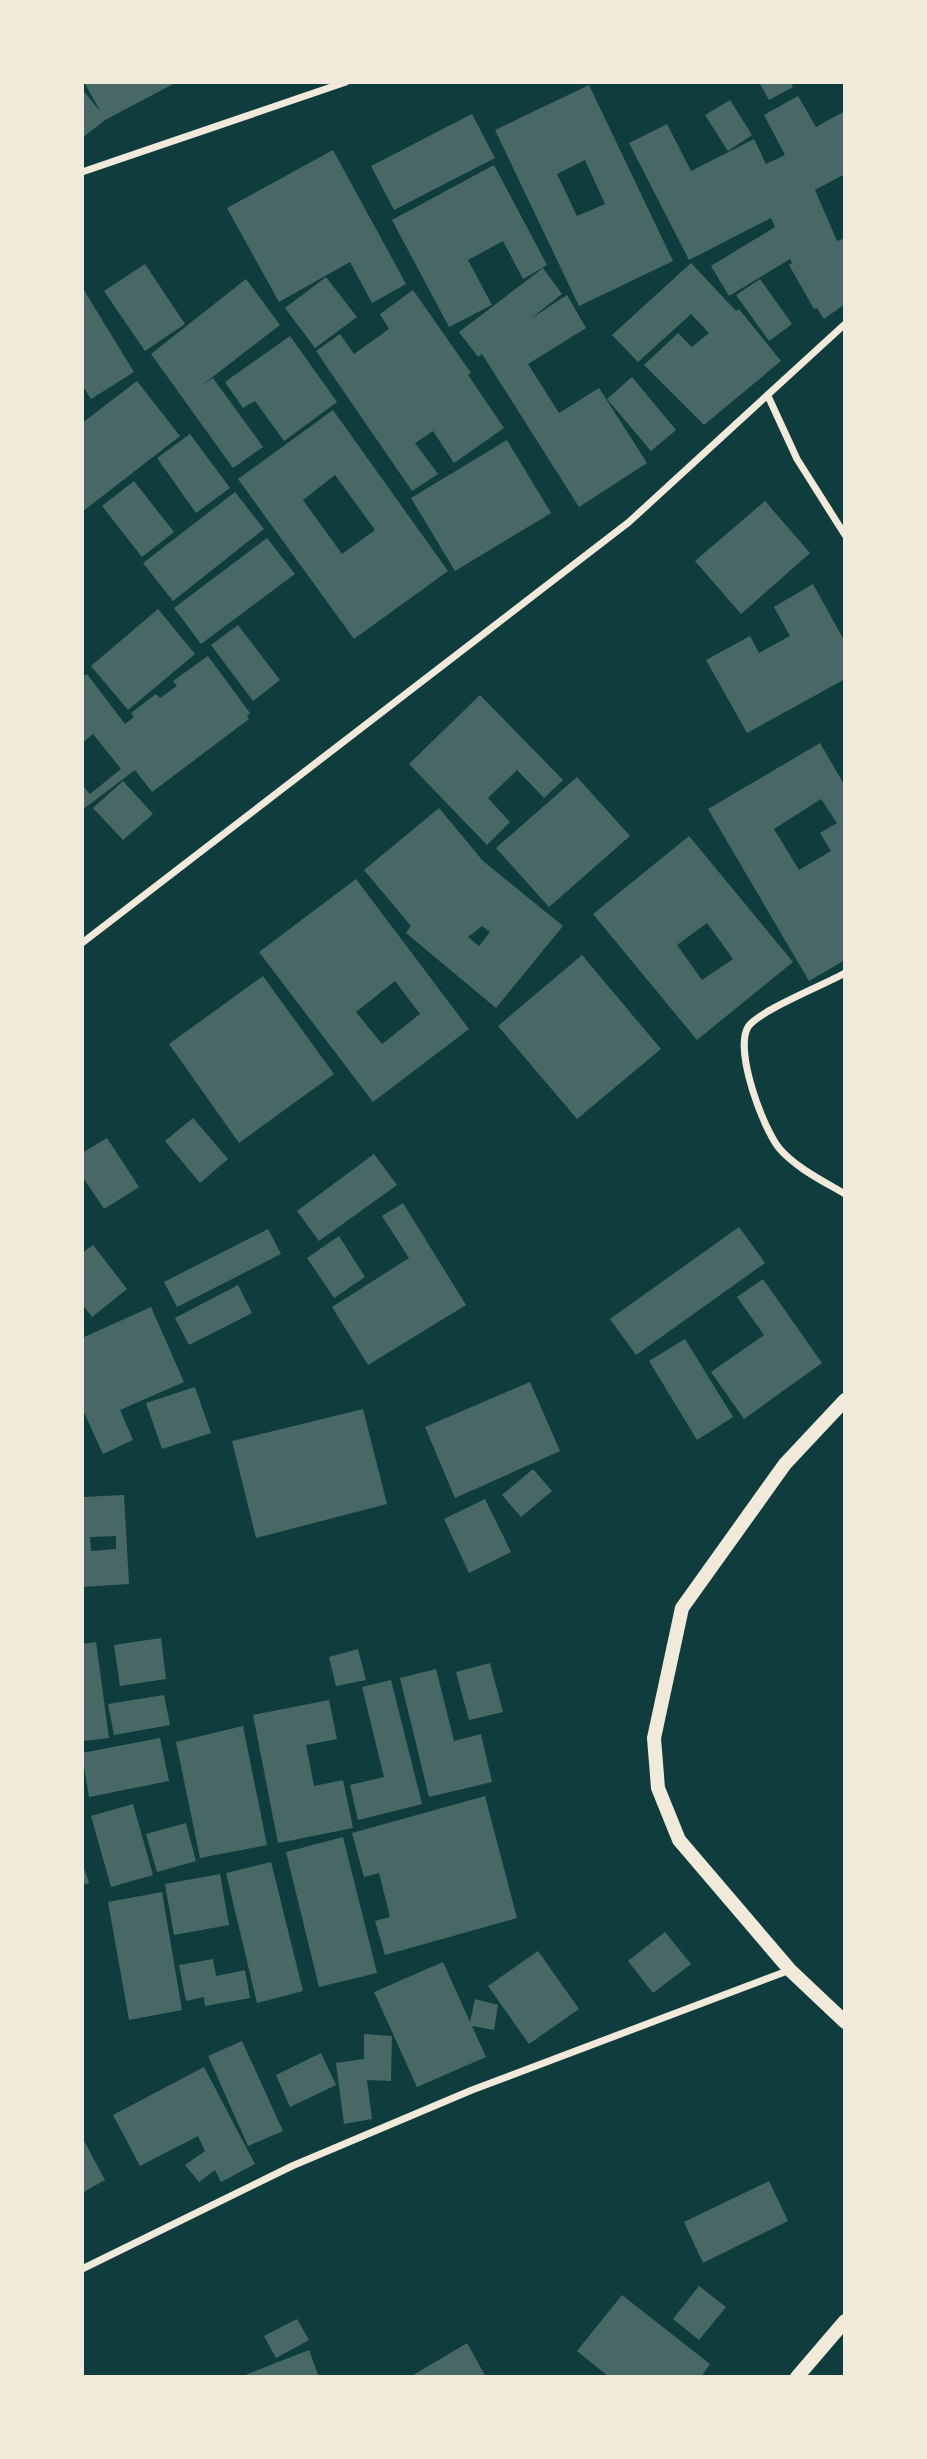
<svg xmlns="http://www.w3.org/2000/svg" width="927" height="2459" font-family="Mulish,sans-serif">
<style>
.building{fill:#486865;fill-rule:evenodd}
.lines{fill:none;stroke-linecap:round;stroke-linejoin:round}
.minor{stroke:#f1e9da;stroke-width:7}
.secondary{stroke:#f1e9da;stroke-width:14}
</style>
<rect width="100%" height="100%" fill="#0f3d3e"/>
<path class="building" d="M 84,82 L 177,82 L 105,120 L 82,138 L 82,89 L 100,111 Z
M 759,82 L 790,82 L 793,87 L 769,100 Z
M 589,85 L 673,261 L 579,306 L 495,130 ZM 585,160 L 605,204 L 577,216 L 557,174 Z
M 798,96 L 816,127 L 845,111 L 845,174 L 815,190 L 837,241 L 845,238 L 845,304 L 824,319 L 817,308 L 814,309 L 789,265 L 792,263 L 790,259 L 729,296 L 711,266 L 775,227 L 771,218 L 689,260 L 629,143 L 667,124 L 691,171 L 754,139 L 766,164 L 785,155 L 764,115 Z
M 730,100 L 752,135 L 728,151 L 705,115 Z
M 472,114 L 495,158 L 394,210 L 371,166 Z
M 333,150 L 406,284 L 372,303 L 350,262 L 279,302 L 227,208 Z
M 494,165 L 547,265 L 523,279 L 503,241 L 468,260 L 492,305 L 449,327 L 392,220 Z
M 691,263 L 736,311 L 739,309 L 781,361 L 704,425 L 644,365 L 678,333 L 692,347 L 709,333 L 691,314 L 638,362 L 612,335 Z
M 145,264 L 185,324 L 145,351 L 104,291 Z
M 543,268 L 562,294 L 529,320 L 567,295 L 586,328 L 528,364 L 559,413 L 599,388 L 647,463 L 579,507 L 482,354 L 478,357 L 459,332 Z
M 326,277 L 357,317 L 315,348 L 285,308 Z
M 246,279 L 280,325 L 202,385 L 213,378 L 263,447 L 233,468 L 151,354 Z
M 760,279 L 792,324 L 769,341 L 736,295 Z
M 82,287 L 134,372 L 91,399 L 82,385 Z
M 413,290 L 471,373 L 468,375 L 504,428 L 454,463 L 433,431 L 415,443 L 438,474 L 412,491 L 316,351 L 340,334 L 354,354 L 389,329 L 380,314 Z
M 290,336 L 337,402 L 284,441 L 255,401 L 243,408 L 225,382 Z
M 632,377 L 676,430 L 651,451 L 607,399 Z
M 137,381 L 180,436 L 82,512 L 82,423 Z
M 333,410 L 448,571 L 354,639 L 238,479 ZM 335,475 L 375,530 L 342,554 L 303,500 Z
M 190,434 L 230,488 L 196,513 L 157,458 Z
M 507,440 L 551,513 L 455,571 L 411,498 Z
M 134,481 L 174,532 L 142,557 L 102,506 Z
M 235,492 L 264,529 L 173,601 L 143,563 Z
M 765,501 L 810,553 L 741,614 L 695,561 Z
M 267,538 L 295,574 L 201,644 L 174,608 Z
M 813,584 L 845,642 L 845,679 L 747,733 L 706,660 L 750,636 L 759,653 L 790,636 L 774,607 Z
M 158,609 L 195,654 L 128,710 L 91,666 Z
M 238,625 L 280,680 L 253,701 L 211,645 Z
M 208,656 L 250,713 L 247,716 L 249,719 L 152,792 L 135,770 L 82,810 L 82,785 L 90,794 L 121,769 L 93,734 L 82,743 L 82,677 L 87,674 L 125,724 L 134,717 L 131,713 L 156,694 L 160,698 L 177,686 L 173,681 Z
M 480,695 L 563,780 L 544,798 L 517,770 L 488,798 L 510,822 L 487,845 L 409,764 Z
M 820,743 L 845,786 L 845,960 L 809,981 L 708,809 ZM 821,799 L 837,823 L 820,833 L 831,851 L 799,870 L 774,829 Z
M 577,777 L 630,836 L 549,907 L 496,848 Z
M 123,781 L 153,814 L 123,840 L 93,808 Z
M 439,808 L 483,861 L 563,926 L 496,1008 L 406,933 L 411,926 L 364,870 ZM 482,926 L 490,932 L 479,946 L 468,937 Z
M 689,836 L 793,962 L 697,1040 L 593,914 ZM 707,923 L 733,959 L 702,980 L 677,945 Z
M 356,879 L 469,1029 L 373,1102 L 259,952 ZM 395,981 L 420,1014 L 382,1044 L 356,1012 Z
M 582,955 L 661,1049 L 577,1119 L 498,1026 Z
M 263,976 L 334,1074 L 239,1143 L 169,1044 Z
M 193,1118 L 228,1159 L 200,1183 L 165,1141 Z
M 107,1138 L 139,1187 L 104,1209 L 82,1176 L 82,1153 Z
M 374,1154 L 397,1185 L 319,1241 L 297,1211 Z
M 403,1203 L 466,1305 L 368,1365 L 332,1307 L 409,1258 L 382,1216 Z
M 739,1227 L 765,1263 L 636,1355 L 610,1319 Z
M 268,1229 L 281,1254 L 177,1307 L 164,1282 Z
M 339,1236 L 365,1277 L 334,1298 L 307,1258 Z
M 93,1245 L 127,1289 L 92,1317 L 82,1304 L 82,1253 Z
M 763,1279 L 822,1363 L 744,1419 L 711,1372 L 764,1335 L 737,1297 Z
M 238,1285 L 252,1313 L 189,1345 L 175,1318 Z
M 151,1307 L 184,1382 L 120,1410 L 133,1440 L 103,1454 L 82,1408 L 82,1338 Z
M 685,1339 L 733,1417 L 697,1440 L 649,1361 Z
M 530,1382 L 560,1451 L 455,1498 L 425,1427 Z
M 195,1387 L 211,1433 L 162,1449 L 146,1403 Z
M 363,1409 L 387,1504 L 256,1538 L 232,1441 Z
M 533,1469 L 552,1491 L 521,1517 L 502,1495 Z
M 124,1495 L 129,1584 L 82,1587 L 82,1497 ZM 116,1536 L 116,1549 L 91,1551 L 90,1537 Z
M 485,1499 L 511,1552 L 469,1573 L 444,1519 Z
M 161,1638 L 166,1679 L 120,1686 L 114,1645 Z
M 96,1642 L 109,1738 L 82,1741 L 82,1644 Z
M 358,1649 L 366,1680 L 336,1686 L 329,1657 Z
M 490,1663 L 503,1712 L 469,1720 L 456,1672 Z
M 436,1669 L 454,1741 L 481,1734 L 492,1782 L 429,1797 L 400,1678 Z
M 391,1680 L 422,1804 L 358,1820 L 350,1785 L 384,1777 L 362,1687 Z
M 164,1695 L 170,1725 L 114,1735 L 108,1704 Z
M 329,1700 L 337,1739 L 306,1745 L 314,1786 L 343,1780 L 353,1828 L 278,1843 L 253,1715 Z
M 243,1726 L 267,1845 L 200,1858 L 176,1742 Z
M 160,1738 L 169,1781 L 89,1797 L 82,1753 Z
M 485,1796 L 517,1918 L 385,1955 L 375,1921 L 390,1917 L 379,1873 L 364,1877 L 352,1833 Z
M 133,1804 L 153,1875 L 111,1887 L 91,1816 Z
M 186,1823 L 196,1861 L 157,1872 L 146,1834 Z
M 343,1837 L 377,1973 L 319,1987 L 286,1852 Z
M 82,1862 L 89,1883 L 82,1885 Z
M 271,1862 L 303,1991 L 257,2003 L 226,1873 Z
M 220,1874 L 229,1925 L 174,1935 L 165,1884 Z
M 162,1892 L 182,2010 L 129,2020 L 108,1902 Z
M 665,1932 L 691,1964 L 653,1993 L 628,1961 Z
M 538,1951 L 579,2009 L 529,2044 L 488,1986 Z
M 213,1959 L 216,1976 L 245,1970 L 250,1998 L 205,2006 L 204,1997 L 186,2001 L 179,1965 Z
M 443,1962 L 470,2022 L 475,1999 L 498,2005 L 494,2030 L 472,2026 L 486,2057 L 417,2087 L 374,1992 Z
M 364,2034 L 392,2036 L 391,2081 L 367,2080 L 372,2119 L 344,2124 L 336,2063 L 364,2059 Z
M 242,2041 L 283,2131 L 248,2146 L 208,2056 Z
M 321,2053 L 336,2085 L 290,2107 L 276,2075 Z
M 204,2067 L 255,2164 L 221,2182 L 215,2170 L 199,2182 L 185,2165 L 205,2151 L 198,2136 L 140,2166 L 113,2115 Z
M 82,2137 L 105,2180 L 82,2193 Z
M 769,2181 L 788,2221 L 703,2263 L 684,2222 Z
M 699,2286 L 726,2307 L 699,2340 L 673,2319 Z
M 622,2295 L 710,2364 L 701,2377 L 609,2377 L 577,2351 Z
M 297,2319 L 309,2340 L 276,2358 L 264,2336 Z
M 467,2343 L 486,2377 L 410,2377 Z
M 309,2350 L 319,2377 L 240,2377 Z"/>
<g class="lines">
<path class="minor" d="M 82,172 L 346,82
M 768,396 L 797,459 L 845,535
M 82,943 L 629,522 L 845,324
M 845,973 C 824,985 758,1011 748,1027 C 734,1051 763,1128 779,1148 C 796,1168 823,1181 845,1194
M 82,2269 L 292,2166 L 472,2090 L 790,1970"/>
<path class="secondary" d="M 845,1400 L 785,1464 L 682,1608 L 654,1738 L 658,1788 L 679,1840 L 790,1970 L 845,2022
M 797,2377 L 845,2321"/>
</g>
<rect width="927" height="2459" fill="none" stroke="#f1e9da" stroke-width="168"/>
</svg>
